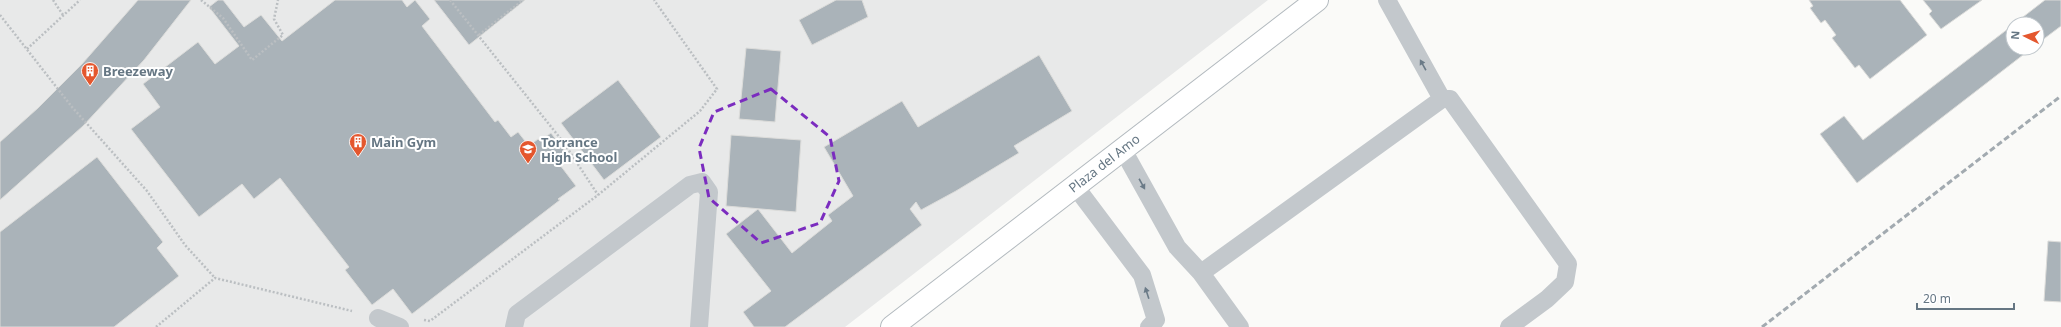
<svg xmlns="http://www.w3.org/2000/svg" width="2061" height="327" font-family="'Noto Sans',sans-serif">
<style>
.built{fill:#e8e9e9}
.building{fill:#aab3b9;stroke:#dcdcda}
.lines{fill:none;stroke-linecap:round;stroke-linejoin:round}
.secondary-casing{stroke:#b3babf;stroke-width:24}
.path{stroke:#bbbfc2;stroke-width:2.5;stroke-dasharray:2 2;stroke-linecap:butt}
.service{stroke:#c3c8cc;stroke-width:18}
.secondary{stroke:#fff;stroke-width:22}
.rail{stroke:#a2aab0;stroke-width:3;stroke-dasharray:6 3;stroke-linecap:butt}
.oneway{fill:#6a7a87}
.marked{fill:none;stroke:#7b2cbf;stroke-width:3;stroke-dasharray:8 5;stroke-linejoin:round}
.labels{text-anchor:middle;stroke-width:4;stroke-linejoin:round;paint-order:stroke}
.poi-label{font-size:13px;font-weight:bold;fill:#657683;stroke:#fff;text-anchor:start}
.street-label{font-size:13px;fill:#657683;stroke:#fff}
</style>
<rect width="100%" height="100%" fill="#fafaf8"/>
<path class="built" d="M 0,0 L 1268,0 L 845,327 L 0,327 Z"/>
<path class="building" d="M 138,0 L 191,0 L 144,60 L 83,126 L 0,200 L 0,142 L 38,108 L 82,64 Z
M 218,0 L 223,0 L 244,27 L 261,15 L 282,41 L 335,0 L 402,0 L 407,7 L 415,0 L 430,19 L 422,26 L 495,122 L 498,120 L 511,137 L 518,132 L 529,146 L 538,139 L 540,141 L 551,133 L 567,154 L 557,161 L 576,186 L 558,199 L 560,200 L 412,314 L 393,289 L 372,305 L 345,270 L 349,267 L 280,178 L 254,199 L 242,184 L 199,217 L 131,129 L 160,107 L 143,84 L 198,42 L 215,64 L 239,46 L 209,7 Z
M 434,0 L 525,0 L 469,45 Z
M 836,0 L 862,0 L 868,17 L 812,45 L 799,20 Z
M 1809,0 L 1900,0 L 1927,35 L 1870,79 L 1859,65 L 1855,68 L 1832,38 L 1836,35 L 1825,20 L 1821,23 L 1810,8 L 1813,6 Z
M 1923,0 L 1982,0 L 1941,29 L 1929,14 L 1932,11 Z
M 2045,0 L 2061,0 L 2061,26 L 2037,44 L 2037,24 L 2014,24 Z
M 2013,25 L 2013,48 L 2032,48 L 1857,183 L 1820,134 L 1844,116 L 1863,140 Z
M 746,48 L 781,51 L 775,122 L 739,119 Z
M 1039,55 L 1072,111 L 1014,146 L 1019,153 L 956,191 L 921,210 L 916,202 L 910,209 L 922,225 L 785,327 L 754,327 L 743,312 L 771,291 L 726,234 L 758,209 L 792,253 L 832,221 L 828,215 L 853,196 L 824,147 L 902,101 L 918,127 Z
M 618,80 L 661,137 L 604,180 L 561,123 Z
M 731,135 L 801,140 L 796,212 L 726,206 Z
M 97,157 L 163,242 L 157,248 L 179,276 L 114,327 L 0,327 L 0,232 Z
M 2048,241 L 2061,242 L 2061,302 L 2044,301 Z"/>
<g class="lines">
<defs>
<path id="secondary" d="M 892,327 L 1317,0"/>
</defs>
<use href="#secondary" class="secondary-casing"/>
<path class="path" d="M 53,0 L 63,15
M 201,0 L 223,18 L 252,60 L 283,35 L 274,19 L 278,0
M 450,0 L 564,143 L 598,195
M 0,15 L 72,107 L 147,191 L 185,245 L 215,278
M 479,35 L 523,0
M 27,49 L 80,0
M 424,320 L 430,321 L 598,195 L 700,111 L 717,89 L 654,0
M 156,327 L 215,278 L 352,311"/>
<path class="service" d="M 1387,0 L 1442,99
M 1123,150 L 1177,247 L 1201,273 L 1240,327
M 1075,186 L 1142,275 L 1156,320 L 1149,327
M 1201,273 L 1442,99 L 1450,99 L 1568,264 L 1565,282 L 1547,299 L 1509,327
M 378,318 L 400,327
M 514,327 L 517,314 L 690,185 L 702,182 L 709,192 L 699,327"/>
<use href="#secondary" class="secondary"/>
<path class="rail" d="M 1762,327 L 2061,96"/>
</g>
<defs><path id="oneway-solid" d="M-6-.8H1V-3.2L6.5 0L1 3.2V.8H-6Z"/></defs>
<g class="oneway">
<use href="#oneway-solid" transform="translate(1423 65) rotate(-119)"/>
<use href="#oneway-solid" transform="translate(1142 184) rotate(61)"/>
<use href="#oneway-solid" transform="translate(1147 293) rotate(-108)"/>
</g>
<path class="marked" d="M 771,89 L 830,137 L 839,181 L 820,223 L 761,243 L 709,198 L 699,148 L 714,112 Z"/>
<defs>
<symbol id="building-pin" viewBox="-11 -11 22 30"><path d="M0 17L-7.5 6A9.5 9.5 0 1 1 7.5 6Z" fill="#e4572e" stroke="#fff"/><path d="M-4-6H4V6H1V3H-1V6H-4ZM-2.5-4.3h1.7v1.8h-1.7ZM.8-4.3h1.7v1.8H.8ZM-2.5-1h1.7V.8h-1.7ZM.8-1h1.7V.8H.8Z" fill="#fff"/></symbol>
<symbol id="school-pin" viewBox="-11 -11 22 30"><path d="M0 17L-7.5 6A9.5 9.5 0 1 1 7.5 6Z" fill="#e4572e" stroke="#fff"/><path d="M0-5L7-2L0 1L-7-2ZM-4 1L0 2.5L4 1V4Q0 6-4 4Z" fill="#fff"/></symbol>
</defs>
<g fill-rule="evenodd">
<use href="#building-pin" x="80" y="61" width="20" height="27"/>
<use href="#building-pin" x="348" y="132" width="20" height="27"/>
<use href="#school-pin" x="518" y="139" width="20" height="27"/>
</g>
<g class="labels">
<g class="poi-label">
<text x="103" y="76">Breezeway</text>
<text x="371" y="147">Main Gym</text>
<text x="541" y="147">Torrance<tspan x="541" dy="15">High School</tspan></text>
</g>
<g class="street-label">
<text transform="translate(1104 163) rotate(-38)" y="5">Plaza del Amo</text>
</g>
</g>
<g transform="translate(2025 36) rotate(275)"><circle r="19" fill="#ffffff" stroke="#c1c8cd"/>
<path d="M0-3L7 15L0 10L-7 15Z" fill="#e4572e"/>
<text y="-6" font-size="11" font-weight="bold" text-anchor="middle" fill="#657683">N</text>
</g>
<path d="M1917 303v6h97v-6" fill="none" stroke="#657683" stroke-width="2"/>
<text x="1923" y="303" font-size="12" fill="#657683" stroke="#ffffff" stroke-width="3" paint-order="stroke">20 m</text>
</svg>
